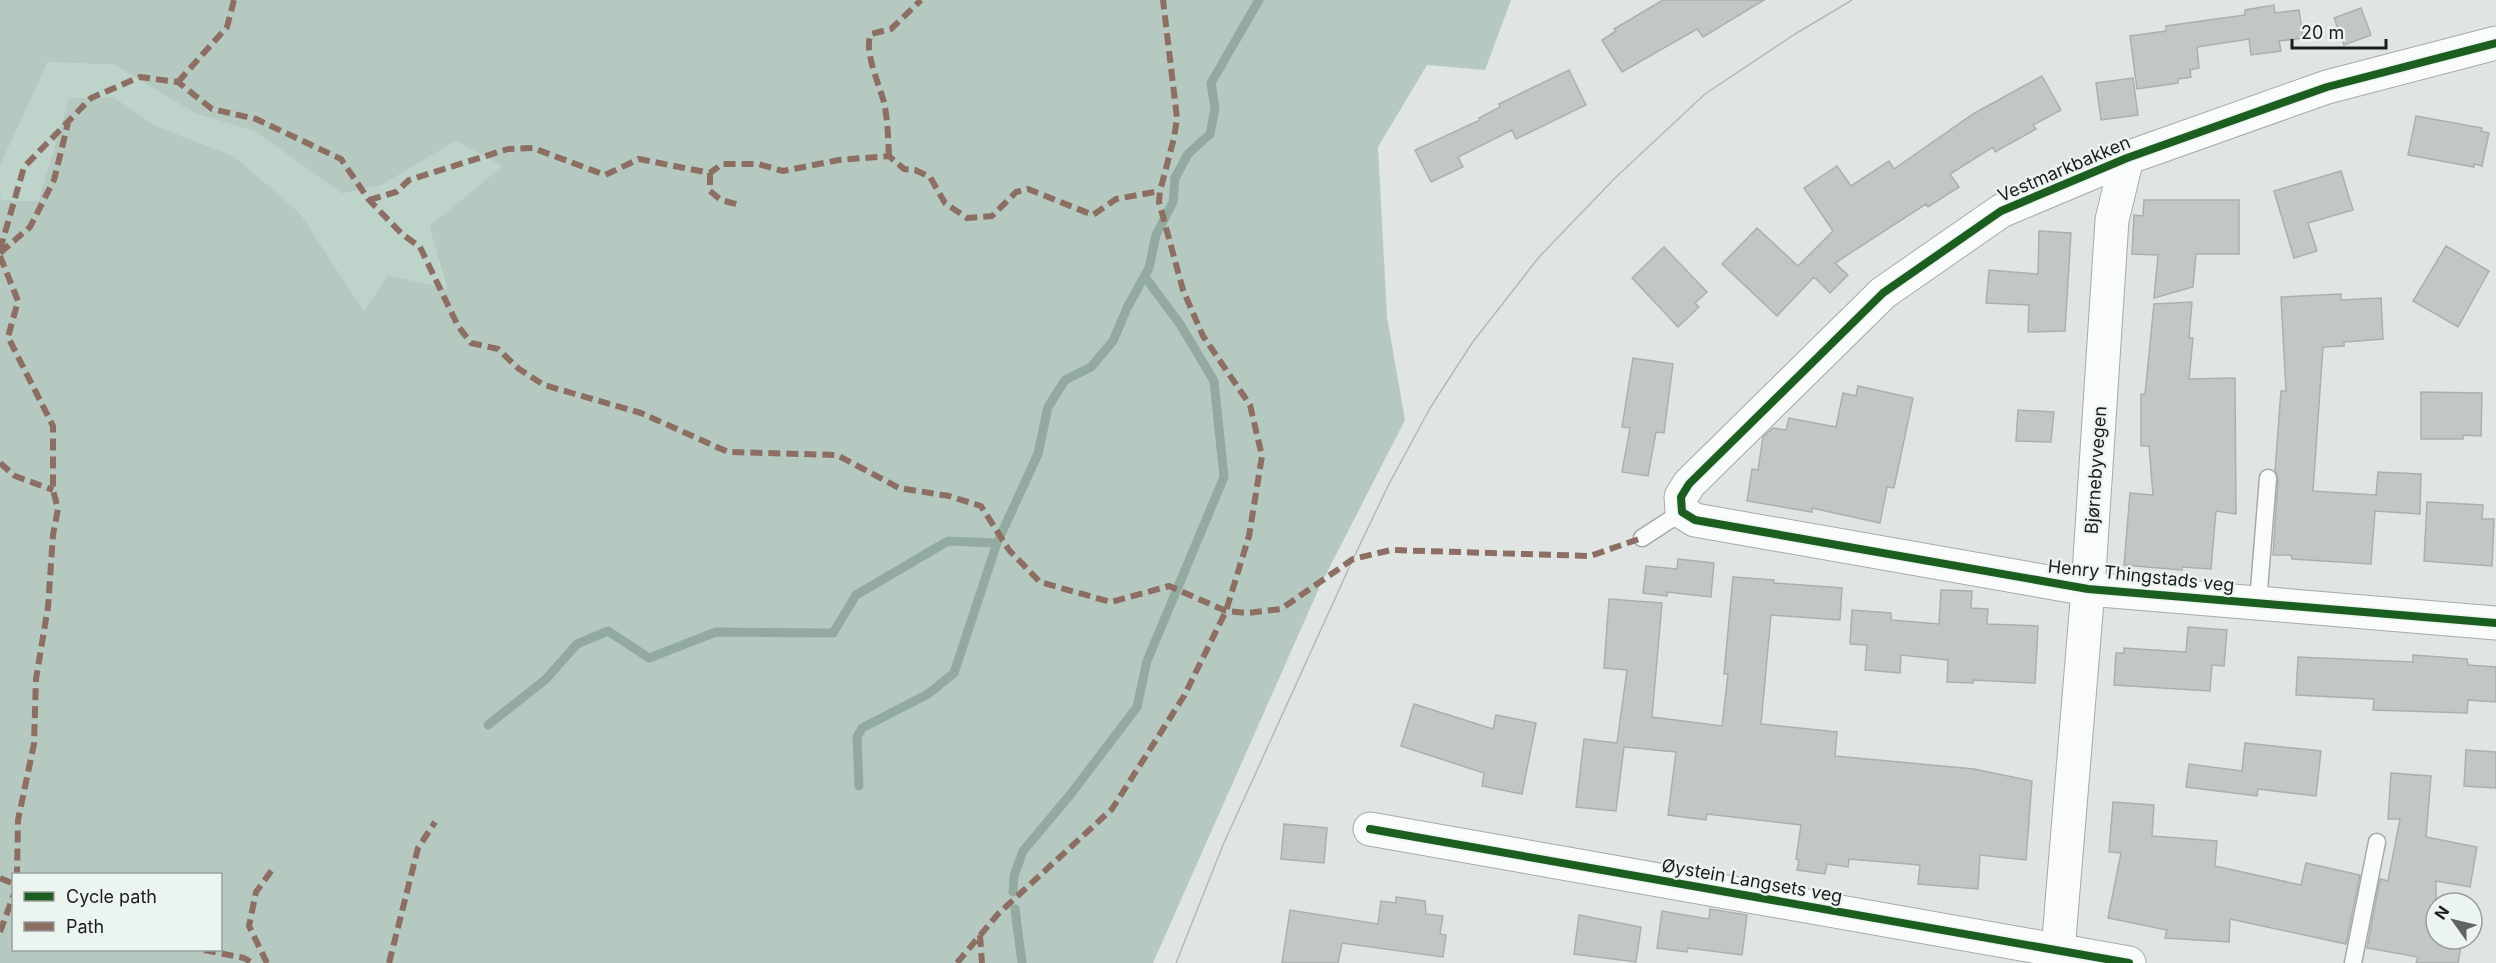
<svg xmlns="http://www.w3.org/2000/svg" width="2496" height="963" font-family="Inter,sans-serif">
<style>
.green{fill:#bed3ca}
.forest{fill:#b5c9c0;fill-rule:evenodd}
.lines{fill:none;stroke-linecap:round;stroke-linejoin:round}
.stream{stroke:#92aa9f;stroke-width:9}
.building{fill:#c2c6c4;stroke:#acafae;stroke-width:1.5}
.service-casing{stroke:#a6aaa9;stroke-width:19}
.minor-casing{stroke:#a6aaa9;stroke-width:35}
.service{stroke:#fafbfb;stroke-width:16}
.minor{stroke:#fafbfb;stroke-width:33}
.tram{stroke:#b6b8b7;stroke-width:1.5}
.quiet{stroke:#8d6e63;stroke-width:6;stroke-dasharray:12 6;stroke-linecap:butt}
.cycleway-casing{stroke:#ecf4f0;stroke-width:11}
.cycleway{stroke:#1b5e20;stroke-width:8}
.labels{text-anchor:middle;stroke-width:4.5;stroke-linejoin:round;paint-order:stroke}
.street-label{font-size:18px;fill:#1b1e1d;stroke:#ecf4f0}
</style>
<rect width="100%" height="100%" fill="#e0e5e3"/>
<path class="green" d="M 48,62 L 115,65 L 194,113 L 256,132 L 342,194 L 382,185 L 456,141 L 504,166 L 429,226 L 447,290 L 364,311 L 300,213 L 234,156 L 156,126 L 114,97 L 69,98 L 38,201 L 0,200 L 0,166 Z"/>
<path class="forest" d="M 0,0 L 1511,0 L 1485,70 L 1427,65 L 1378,147 L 1387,317 L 1405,420 L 1320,586 L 1153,963 L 0,963 L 0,190 L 1,200 L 38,201 L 69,98 L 114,97 L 156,126 L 234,156 L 300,213 L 364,311 L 388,275 L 447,289 L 429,226 L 503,166 L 456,141 L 382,185 L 342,194 L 256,132 L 194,113 L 115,65 L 48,62 L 0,166 ZM 14,874 L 220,874 L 220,950 L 14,950 Z"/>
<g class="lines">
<path class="stream" d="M 488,725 L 546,679 L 577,644 L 608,631 L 649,658 L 716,632 L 833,633 L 856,595 L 948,541 L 997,543 L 1038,454 L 1048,407 L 1065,380 L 1091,367 L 1113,341 L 1127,308 L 1149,268 L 1156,235 L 1173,202 L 1175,178 L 1188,154 L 1210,134 L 1215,108 L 1211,83 L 1259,0
M 859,786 L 857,737 L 862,728 L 928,694 L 954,673 L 997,543
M 1013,892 L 1014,876 L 1023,851 L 1070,795 L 1137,707 L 1147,661 L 1224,477 L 1214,381 L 1180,324 L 1145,277
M 1015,909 L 1022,963"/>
</g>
<path class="building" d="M 1663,0 L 1764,0 L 1703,37 L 1697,29 L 1622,72 L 1602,40 L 1616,31 L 1614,29 Z
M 2274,5 L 2275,13 L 2299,10 L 2303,38 L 2279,41 L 2281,51 L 2251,55 L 2249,39 L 2197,47 L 2199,68 L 2190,70 L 2191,77 L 2178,79 L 2178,83 L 2137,89 L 2130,36 L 2166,31 L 2166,26 L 2245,15 L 2245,10 Z
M 2361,8 L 2371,35 L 2344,45 L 2334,18 Z
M 1569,70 L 1586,105 L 1516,139 L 1512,130 L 1458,157 L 1463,167 L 1431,182 L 1415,150 L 1480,120 L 1479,118 L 1500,107 L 1499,104 Z
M 2042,76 L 2061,110 L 2033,125 L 2036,129 L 1995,152 L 1993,147 L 1950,174 L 1959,187 L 1928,207 L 1926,204 L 1835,263 L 1848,275 L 1830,293 L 1814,277 L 1777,316 L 1722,264 L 1757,228 L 1798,266 L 1833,231 L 1804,188 L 1837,166 L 1851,186 L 1889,161 L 1894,169 L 1973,114 Z
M 2133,78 L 2138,115 L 2101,120 L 2096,83 Z
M 2416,116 L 2482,128 L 2481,131 L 2489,133 L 2482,166 L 2474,164 L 2474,167 L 2408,155 Z
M 2341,171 L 2353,210 L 2308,223 L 2317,251 L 2294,258 L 2274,191 Z
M 2144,200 L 2239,200 L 2239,254 L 2196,254 L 2193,287 L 2154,298 L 2158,255 L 2132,254 L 2134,215 L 2143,216 Z
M 2039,231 L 2071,233 L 2065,331 L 2028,332 L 2029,305 L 1986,303 L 1989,270 L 2038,274 Z
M 2446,246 L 2489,271 L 2458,327 L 2413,301 Z
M 1664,247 L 1707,292 L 1695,303 L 1699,307 L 1678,327 L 1632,278 Z
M 2341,294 L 2341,300 L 2381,298 L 2383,339 L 2344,342 L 2344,346 L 2323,347 L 2313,491 L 2376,495 L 2378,472 L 2421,474 L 2420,514 L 2375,511 L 2371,564 L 2292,559 L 2291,555 L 2273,555 L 2278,479 L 2275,471 L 2281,391 L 2286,391 L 2281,297 Z
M 2192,302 L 2189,338 L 2193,338 L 2189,379 L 2235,378 L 2236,514 L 2216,511 L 2211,569 L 2182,567 L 2182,570 L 2124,565 L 2130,493 L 2153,495 L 2149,446 L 2141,446 L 2141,394 L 2145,394 L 2154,304 Z
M 1633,358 L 1673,364 L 1664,433 L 1656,432 L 1648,476 L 1622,472 L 1630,428 L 1622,427 Z
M 1858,386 L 1913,398 L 1894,488 L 1887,487 L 1880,523 L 1812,508 L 1812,512 L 1747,501 L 1752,469 L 1758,470 L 1763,437 L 1773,428 L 1786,430 L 1789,418 L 1836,427 L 1843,393 L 1856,396 Z
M 2421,392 L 2482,393 L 2481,436 L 2463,435 L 2463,439 L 2421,439 Z
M 2018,410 L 2054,412 L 2051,442 L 2016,441 Z
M 2427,502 L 2483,505 L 2482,519 L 2494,519 L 2492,566 L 2424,561 Z
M 1678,559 L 1714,563 L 1711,597 L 1667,592 L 1667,596 L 1643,593 L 1646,566 L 1677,569 Z
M 1733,577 L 1774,580 L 1774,583 L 1842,588 L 1840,620 L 1771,615 L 1761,724 L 1837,732 L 1835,756 L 1974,769 L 2032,781 L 2026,860 L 1980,855 L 1978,889 L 1918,884 L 1920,865 L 1849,859 L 1848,867 L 1827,864 L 1825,874 L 1797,870 L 1799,860 L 1796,859 L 1801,825 L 1707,814 L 1706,820 L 1668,815 L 1676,752 L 1624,747 L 1616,811 L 1576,807 L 1584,739 L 1617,743 L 1627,670 L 1604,668 L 1609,599 L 1662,603 L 1652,717 L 1722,726 L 1728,674 L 1724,674 Z
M 1941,590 L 1972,591 L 1971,608 L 1988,609 L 1987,624 L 2038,626 L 2035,683 L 1973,680 L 1973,683 L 1947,682 L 1948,660 L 1901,655 L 1900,673 L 1865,670 L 1867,645 L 1850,644 L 1852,610 L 1891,613 L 1891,620 L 1939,624 Z
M 2188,627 L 2227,630 L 2224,666 L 2212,665 L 2210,691 L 2114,685 L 2116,653 L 2124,653 L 2124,648 L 2186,652 Z
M 2413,655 L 2467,659 L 2468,665 L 2496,667 L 2496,702 L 2468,700 L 2467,713 L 2373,710 L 2374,699 L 2296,695 L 2298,657 L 2413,662 Z
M 1414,704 L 1493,729 L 1496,715 L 1536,723 L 1522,794 L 1482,786 L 1484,773 L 1401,746 Z
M 2245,743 L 2321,751 L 2316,796 L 2258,789 L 2257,796 L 2186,787 L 2189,764 L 2242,771 Z
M 2466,750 L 2496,752 L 2496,788 L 2464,786 Z
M 2391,773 L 2431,776 L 2426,837 L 2477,847 L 2470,887 L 2436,881 L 2436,939 L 2462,940 L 2458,963 L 2416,963 L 2418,957 L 2367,948 L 2380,879 L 2388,881 L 2400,819 L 2388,819 Z
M 2113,802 L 2154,805 L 2152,836 L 2217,841 L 2215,866 L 2301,885 L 2306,863 L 2360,875 L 2346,944 L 2230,919 L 2229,942 L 2165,938 L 2167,930 L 2108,918 L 2121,853 L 2109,852 Z
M 1284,824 L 1327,828 L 1324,863 L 1281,859 Z
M 1396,897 L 1425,901 L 1426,914 L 1443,916 L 1440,934 L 1446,935 L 1443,957 L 1342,943 L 1338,963 L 1282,963 L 1290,910 L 1378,924 L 1381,901 L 1396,903 Z
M 1710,909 L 1747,915 L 1742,955 L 1688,948 L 1687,952 L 1657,948 L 1662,911 L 1709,919 Z
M 1579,915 L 1641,927 L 1636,962 L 1574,954 Z"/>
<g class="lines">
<defs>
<path id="service" d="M 1642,538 L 1682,512
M 2258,602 L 2268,478
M 2353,963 L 2377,842"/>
<path id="minor" d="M 2496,43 L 2327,87 L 2127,158 L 2001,211 L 1883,293 L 1689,484 L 1681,497 L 1682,512 L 1695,520 L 2088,589 L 2496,623
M 1370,829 L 2129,963
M 2057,963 L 2088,589 L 2112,220 L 2127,158"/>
</defs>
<use href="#service" class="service-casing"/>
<use href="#minor" class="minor-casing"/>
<use href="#service" class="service"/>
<use href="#minor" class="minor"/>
<path class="tram" d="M 1176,963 L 1223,845 L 1353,559 L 1389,484 L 1430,408 L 1472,343 L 1539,257 L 1615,178 L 1705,94 L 1795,34 L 1852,0"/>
<path class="quiet" d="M 178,82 L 227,27 L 234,0
M 889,156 C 888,139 888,120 884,103 C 880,85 863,51 871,34 L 891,29 L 921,0
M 710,173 L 710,191 L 721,200 L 739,205
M 369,200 L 396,192 L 409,180 L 508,149 L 533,148 L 605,175 L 639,159 L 710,173 L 722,164 L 758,164 L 783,171 L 839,160 L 889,156 L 904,169 L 915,170 L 930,177 L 945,203 L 967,218 L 992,216 L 1016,192 L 1028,189 L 1093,215 L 1116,199 L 1160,191
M 0,250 L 24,167 L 91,98 L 140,77 L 178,82 L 212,109 L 256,119 L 341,159 L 369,200 L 402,234 L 420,247 L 458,326 L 471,343 L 498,349 L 519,369 L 544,385 L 641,413 L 728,452 L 837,455 L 899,488 L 949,496 L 981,506 L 1009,550 L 1040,582 L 1111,602 L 1169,586 L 1226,611 L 1247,613 L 1281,609 L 1353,559 L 1391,550 L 1590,556 L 1642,538
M 0,253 L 30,227 L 54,180 L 68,123
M 0,256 L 18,301 L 8,337 L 53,426 L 53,490 L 58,509 L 53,535 L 48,607 L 36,679 L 34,744 L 18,820 L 17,874
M 0,463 L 15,476 L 53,490
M 0,878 L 14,884
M 0,932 L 14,894
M 980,935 L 982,963
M 204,950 L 244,958 L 253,963
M 267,963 L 249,926 L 256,892 L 272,870
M 389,963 L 418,848 L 435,822
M 957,963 L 998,914 L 1112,809 L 1184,696 L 1226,611 L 1249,536 L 1262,456 L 1250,405 L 1203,336 L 1183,290 L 1159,202 L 1160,191 L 1174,138 L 1177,118 L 1163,0"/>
<defs>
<path id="cycleway" d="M 2496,43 L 2327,87 L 2127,158 L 2001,211 L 1883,293 L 1689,484 L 1681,497 L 1682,512 L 1695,520 L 2088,589 L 2496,623
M 1370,829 L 2129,963"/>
</defs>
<use href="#cycleway" class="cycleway-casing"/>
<use href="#cycleway" class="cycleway"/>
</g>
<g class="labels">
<g class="street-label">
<text transform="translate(2064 169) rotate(-23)" y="6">Vestmarkbakken</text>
<text transform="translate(2096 470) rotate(-86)" y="6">Bjørnebyvegen</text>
<text transform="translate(2141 576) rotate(6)" y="6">Henry Thingstads veg</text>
<text transform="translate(1752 881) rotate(10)" y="6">Øystein Langsets veg</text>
</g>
</g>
<rect x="12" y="873" width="210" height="78" fill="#ecf4f0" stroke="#989e9c" stroke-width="1.5"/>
<rect x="24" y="892" width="30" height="9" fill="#1b5e20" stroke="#989e9c" stroke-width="1.5"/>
<text x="66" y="903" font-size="18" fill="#1b1e1d">Cycle path</text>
<rect x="24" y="922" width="30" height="9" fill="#8d6e63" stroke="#989e9c" stroke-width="1.5"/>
<text x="66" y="933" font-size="18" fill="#1b1e1d">Path</text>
<g transform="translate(2454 921) rotate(304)"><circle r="28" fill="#ecf4f0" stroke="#989e9c" stroke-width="1.5"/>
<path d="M0-4.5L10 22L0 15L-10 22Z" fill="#606462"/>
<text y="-9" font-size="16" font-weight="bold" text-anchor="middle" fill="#1b1e1d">N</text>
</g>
<path d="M2292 39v9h94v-9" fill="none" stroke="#1b1e1d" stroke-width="3"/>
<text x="2301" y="39" font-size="18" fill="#1b1e1d" stroke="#ecf4f0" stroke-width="4.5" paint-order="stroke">20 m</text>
</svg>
